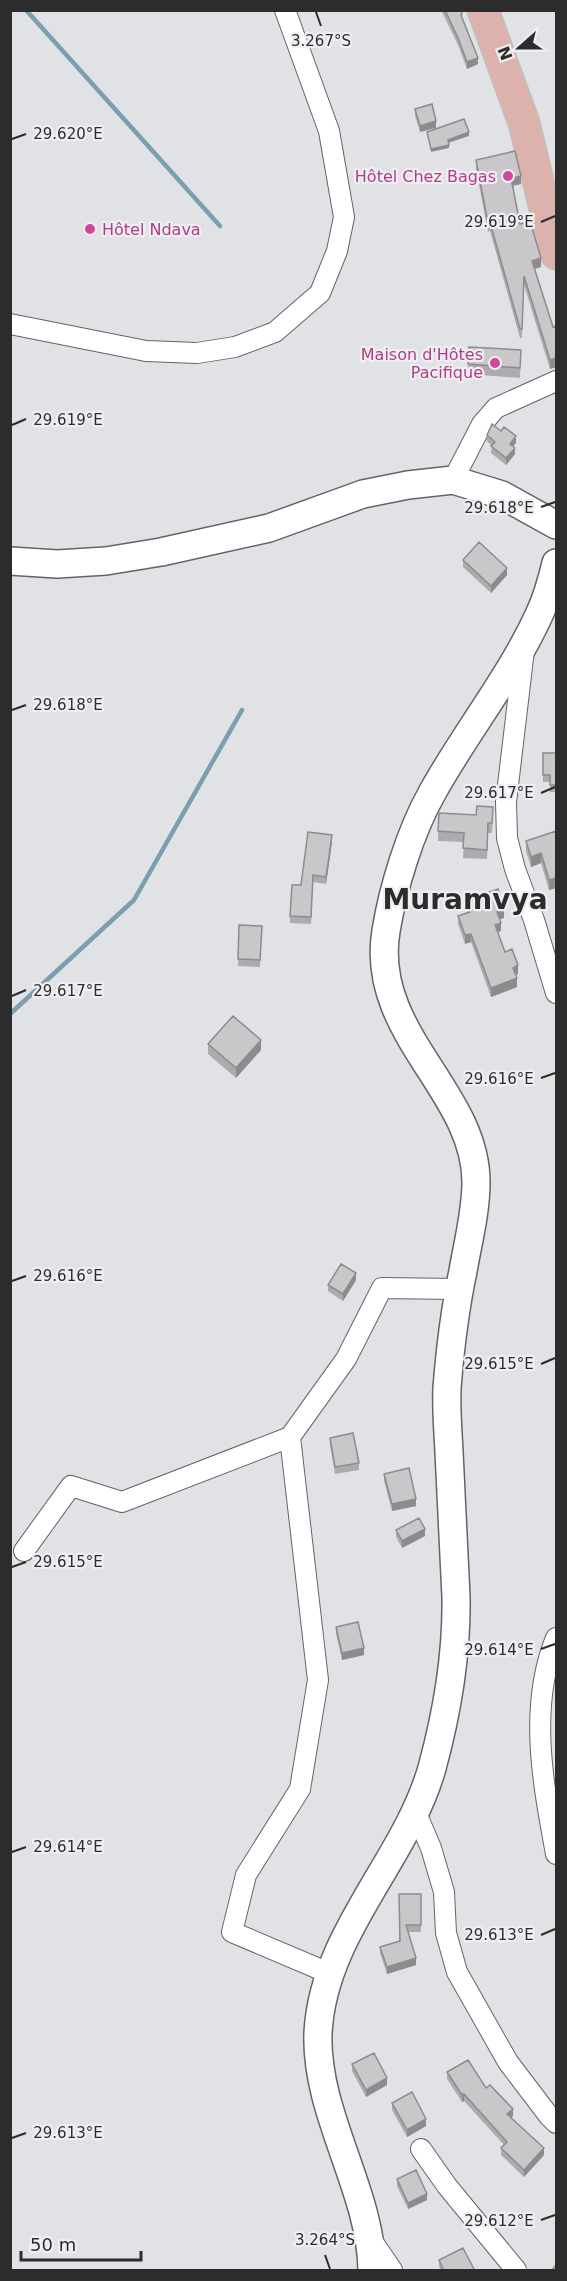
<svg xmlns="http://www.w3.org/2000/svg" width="567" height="2281" font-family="'DejaVu Sans',sans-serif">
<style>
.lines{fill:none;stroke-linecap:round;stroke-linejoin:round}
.stream{stroke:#7a9faf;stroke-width:4.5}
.minor-casing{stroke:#646468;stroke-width:22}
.secondary-casing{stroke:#646468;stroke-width:30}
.primary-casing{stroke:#c0c0c0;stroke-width:33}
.minor{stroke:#fff;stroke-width:20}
.secondary{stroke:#fff;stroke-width:27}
.primary{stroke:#ddb2ac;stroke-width:30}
.wall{fill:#aeabae}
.shaded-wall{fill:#8d8b8d}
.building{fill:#cac7ca;stroke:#8d8b8d;stroke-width:1.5}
.ticks{fill:none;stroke:#2c2c2d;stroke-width:2}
.hotel-dot{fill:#d1479c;stroke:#eeeff3;stroke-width:2}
.labels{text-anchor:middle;stroke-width:4.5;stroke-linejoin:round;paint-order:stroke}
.hotel-label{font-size:16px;fill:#b23c85;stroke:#eeeff3;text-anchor:end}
.town-label{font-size:28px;font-weight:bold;fill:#2c2c2d;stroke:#eeeff3}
.ticks-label{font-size:15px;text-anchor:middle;fill:#2c2c2d;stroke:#eeeff3;stroke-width:4.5;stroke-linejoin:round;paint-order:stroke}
</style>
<rect width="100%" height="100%" fill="#e1e2e5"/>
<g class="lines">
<path class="stream" d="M 26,10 L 220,226
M 10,1014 L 134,900 L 242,710"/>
<defs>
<path id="minor" d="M 10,324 L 146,351 L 197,353 L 235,347 L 275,332 L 320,293 L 337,251 L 344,217 L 329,131 L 285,10
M 453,480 L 482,424 L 496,408 L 556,381
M 524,650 L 506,802 L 507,838 L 515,869 L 534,920 L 556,993
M 24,1551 L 71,1486 L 122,1502 L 290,1437
M 556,1638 C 528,1707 543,1783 556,1854
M 416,1813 L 431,1848 L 444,1892 L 446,1933 L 457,1972 L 508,2062 L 549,2116 L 556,2123
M 331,1974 L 232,1932 L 246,1875 L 300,1789 L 318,1680 L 290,1437 L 346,1359 L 382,1288 L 459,1289
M 421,2149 L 447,2186 L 516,2270
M 370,2238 L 392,2270"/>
<path id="secondary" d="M 10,561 L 57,564 L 106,561 L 161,552 L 269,528 L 363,494 L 408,485 L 453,480 L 502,495 L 556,525
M 372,2270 C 371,2190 315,2114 318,2033 C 323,1933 406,1860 432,1768 C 447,1713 457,1654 456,1597 C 454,1549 451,1500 449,1452 C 448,1431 446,1409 447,1388 C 450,1350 455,1309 463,1271 C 468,1242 476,1212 476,1182 C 476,1091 369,1033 386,931 C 393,888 410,832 432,793 C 465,733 510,678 539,615 C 547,598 552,580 556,563"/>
<path id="primary" d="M 483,10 L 524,123 L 556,254"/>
</defs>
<use href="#minor" class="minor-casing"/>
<use href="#secondary" class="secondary-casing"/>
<use href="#primary" class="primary-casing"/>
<use href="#minor" class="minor"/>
<use href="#secondary" class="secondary"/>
<use href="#primary" class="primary"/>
</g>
<path class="wall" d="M 441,10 L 461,10 L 462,19 L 478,64 L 467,69 L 458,45 Z
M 432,104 L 420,132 L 415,116 L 415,109 Z
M 476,160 L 521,184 L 513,186 L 520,224 L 541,267 L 535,269 L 553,327 L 556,326 L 556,367 L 550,369 L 524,285 L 522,338 L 520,338 L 490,231 L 488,232 L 476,169 Z
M 521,350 L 520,378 L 468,374 L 468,364 Z
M 487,435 L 516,443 L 513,446 L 515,454 L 506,465 L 491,453 L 492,446 L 487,441 Z
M 463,560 L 507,575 L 491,593 L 463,567 Z
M 543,753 L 556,753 L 556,792 L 550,792 L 550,782 L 543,782 Z
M 439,813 L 493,816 L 492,833 L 488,833 L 487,859 L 463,858 L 464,842 L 438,841 Z
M 556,831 L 556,888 L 549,890 L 541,863 L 531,867 L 526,851 L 526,841 Z
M 332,842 L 326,884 L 313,882 L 311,924 L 290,923 L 290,916 L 301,885 Z
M 466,900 L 504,918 L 500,919 L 501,931 L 498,932 L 505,952 L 518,974 L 515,975 L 517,987 L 491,997 L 471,942 L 465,944 L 458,924 L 458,916 L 467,913 L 466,908 Z
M 239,925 L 262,926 L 260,967 L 238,966 Z
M 208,1044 L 261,1050 L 236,1078 L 208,1054 Z
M 356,1280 L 343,1301 L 328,1291 L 328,1285 Z
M 330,1438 L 359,1463 L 359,1470 L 335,1474 L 330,1445 Z
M 384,1474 L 416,1506 L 392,1511 L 384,1481 Z
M 396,1530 L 425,1536 L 402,1548 L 396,1537 Z
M 336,1627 L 364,1655 L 342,1660 L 336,1634 Z
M 399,1894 L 421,1894 L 421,1932 L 408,1932 L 416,1965 L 387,1974 L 380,1953 L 380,1947 L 399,1941 Z
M 352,2064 L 387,2085 L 366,2097 L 352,2071 Z
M 447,2072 L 486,2088 L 513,2116 L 511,2118 L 544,2155 L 524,2177 L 501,2155 L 501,2148 L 504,2145 L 464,2101 L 462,2102 L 447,2079 Z
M 392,2103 L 426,2126 L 407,2137 L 392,2110 Z
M 397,2179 L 427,2200 L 408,2209 L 397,2186 Z
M 439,2260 L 475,2271 L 441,2271 L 439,2266 Z"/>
<path class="shaded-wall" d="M 478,58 L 478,64 L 467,69 L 467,62 Z
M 436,121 L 436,128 L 420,132 L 420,126 Z
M 469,132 L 469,136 L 448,143 L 448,140 Z
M 449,145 L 449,148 L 431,152 L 431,149 Z
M 521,176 L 521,184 L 511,186 L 511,178 Z
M 541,258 L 541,267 L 532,269 L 532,261 Z
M 556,358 L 556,367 L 550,369 L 550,360 Z
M 516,436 L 516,443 L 510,450 L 510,444 Z
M 515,448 L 515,454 L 506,465 L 506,458 Z
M 507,568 L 507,575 L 491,593 L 491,586 Z
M 332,835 L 332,842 L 326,884 L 326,877 Z
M 541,853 L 541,863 L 531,867 L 531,857 Z
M 556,878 L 556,888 L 549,890 L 549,880 Z
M 504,909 L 504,918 L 497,920 L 497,912 Z
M 501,923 L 501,931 L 495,933 L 495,925 Z
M 471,934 L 471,942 L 465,944 L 465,935 Z
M 518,965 L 518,974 L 513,976 L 513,968 Z
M 517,978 L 517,987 L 491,997 L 491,988 Z
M 261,1040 L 261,1050 L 236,1078 L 236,1068 Z
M 356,1273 L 356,1280 L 343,1301 L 343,1294 Z
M 416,1499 L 416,1506 L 392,1511 L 392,1504 Z
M 425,1529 L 425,1536 L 402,1548 L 402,1541 Z
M 364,1648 L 364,1655 L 342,1660 L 342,1653 Z
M 416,1958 L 416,1965 L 387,1974 L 387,1967 Z
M 387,2078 L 387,2085 L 366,2097 L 366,2090 Z
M 464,2094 L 464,2101 L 462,2102 L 462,2095 Z
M 513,2109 L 513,2116 L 507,2121 L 507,2114 Z
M 426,2119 L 426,2126 L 407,2137 L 407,2130 Z
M 544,2148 L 544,2155 L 524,2177 L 524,2170 Z
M 427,2194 L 427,2200 L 408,2209 L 408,2203 Z"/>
<path class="building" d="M 445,10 L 461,10 L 462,14 L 461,15 L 478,58 L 467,62 L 458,38 Z
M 432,104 L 436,121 L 420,126 L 415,109 Z
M 464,119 L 469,132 L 448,140 L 449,145 L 431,149 L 427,132 Z
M 515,151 L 521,176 L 511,178 L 520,224 L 530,221 L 541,258 L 532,261 L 553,327 L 556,326 L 556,358 L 550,360 L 524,276 L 522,329 L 520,329 L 490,222 L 488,223 L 476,160 Z
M 469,347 L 521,350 L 520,368 L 468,364 Z
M 492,424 L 501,431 L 504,427 L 516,436 L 510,444 L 515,448 L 506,458 L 491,446 L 495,442 L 487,435 Z
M 479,542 L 507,568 L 491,586 L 463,560 Z
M 543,753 L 556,753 L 556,785 L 550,785 L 550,775 L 543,775 Z
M 477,806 L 493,807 L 492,823 L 488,823 L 487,850 L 463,848 L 464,833 L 438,831 L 439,813 L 476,815 Z
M 556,831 L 556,878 L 549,880 L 541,853 L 531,857 L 526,841 Z
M 308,832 L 332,835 L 326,877 L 313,875 L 311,917 L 290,916 L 292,885 L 301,885 Z
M 498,889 L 504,909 L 497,912 L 501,923 L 495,925 L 505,952 L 512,949 L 518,965 L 513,968 L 517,978 L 491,988 L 471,934 L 465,935 L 458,916 L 470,912 L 466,900 Z
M 239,925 L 262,926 L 260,960 L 238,959 Z
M 233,1016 L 261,1040 L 236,1068 L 208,1044 Z
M 341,1264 L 356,1273 L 343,1294 L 328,1285 Z
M 353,1433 L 359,1463 L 335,1467 L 330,1438 Z
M 409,1468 L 416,1499 L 392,1504 L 384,1474 Z
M 419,1518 L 425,1529 L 402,1541 L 396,1530 Z
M 358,1622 L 364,1648 L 342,1653 L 336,1627 Z
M 399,1894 L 421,1894 L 421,1925 L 406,1925 L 416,1958 L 387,1967 L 380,1947 L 400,1941 Z
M 374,2053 L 387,2078 L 366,2090 L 352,2064 Z
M 468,2060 L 486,2088 L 490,2085 L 513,2109 L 507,2114 L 544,2148 L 524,2170 L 501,2148 L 507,2142 L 464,2094 L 462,2095 L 447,2072 Z
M 412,2092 L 426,2119 L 407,2130 L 392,2103 Z
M 416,2170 L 427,2194 L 408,2203 L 397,2179 Z
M 463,2248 L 475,2271 L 444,2271 L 439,2260 Z
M 556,2265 L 556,2271 L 551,2271 Z"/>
<path class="ticks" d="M 316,12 L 321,26M 12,139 L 26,134M 541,222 L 555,216M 12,425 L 26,419M 541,507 L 555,502M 12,710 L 26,705M 541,793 L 555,787M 12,996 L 26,990M 541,1078 L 555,1073M 12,1281 L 26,1276M 541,1364 L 555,1358M 12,1567 L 26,1562M 541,1649 L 555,1644M 12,1852 L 26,1847M 541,1935 L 555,1929M 12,2138 L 26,2133M 541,2220 L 555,2215M 325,2255 L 330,2269"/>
<g class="hotel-dot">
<circle cx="508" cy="176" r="6"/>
<circle cx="90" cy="229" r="6"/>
<circle cx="495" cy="363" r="6"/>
</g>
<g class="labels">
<g class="hotel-label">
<text x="496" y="182">Hôtel Chez Bagas</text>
<text x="102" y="235" text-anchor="start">Hôtel Ndava</text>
<text x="483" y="360">Maison d'Hôtes<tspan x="483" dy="18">Pacifique</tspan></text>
</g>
<g class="town-label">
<text x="465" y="909">Muramvya</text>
</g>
</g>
<g class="ticks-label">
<text x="321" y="46">3.267°S</text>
<text x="68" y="139">29.620°E</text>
<text x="499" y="227">29.619°E</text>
<text x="68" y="425">29.619°E</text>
<text x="499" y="513">29.618°E</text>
<text x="68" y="710">29.618°E</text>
<text x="499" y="798">29.617°E</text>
<text x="68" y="996">29.617°E</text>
<text x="499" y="1084">29.616°E</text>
<text x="68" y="1281">29.616°E</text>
<text x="499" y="1369">29.615°E</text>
<text x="68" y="1567">29.615°E</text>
<text x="499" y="1655">29.614°E</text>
<text x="68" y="1852">29.614°E</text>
<text x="499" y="1940">29.613°E</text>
<text x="68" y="2138">29.613°E</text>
<text x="499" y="2226">29.612°E</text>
<text x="325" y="2245">3.264°S</text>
</g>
<rect width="567" height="2281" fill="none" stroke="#2c2c2d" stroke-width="24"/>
<g transform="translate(519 48) rotate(249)" stroke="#eeeff3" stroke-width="4.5" paint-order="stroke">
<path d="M0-4.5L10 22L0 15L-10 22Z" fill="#2c2c2d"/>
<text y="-9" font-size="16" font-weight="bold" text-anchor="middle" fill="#2c2c2d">N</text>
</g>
<path d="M21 2251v9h120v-9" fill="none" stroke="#2c2c2d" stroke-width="3"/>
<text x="30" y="2251" font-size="18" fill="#2c2c2d" stroke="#eeeff3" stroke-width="4.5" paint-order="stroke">50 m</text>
</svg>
